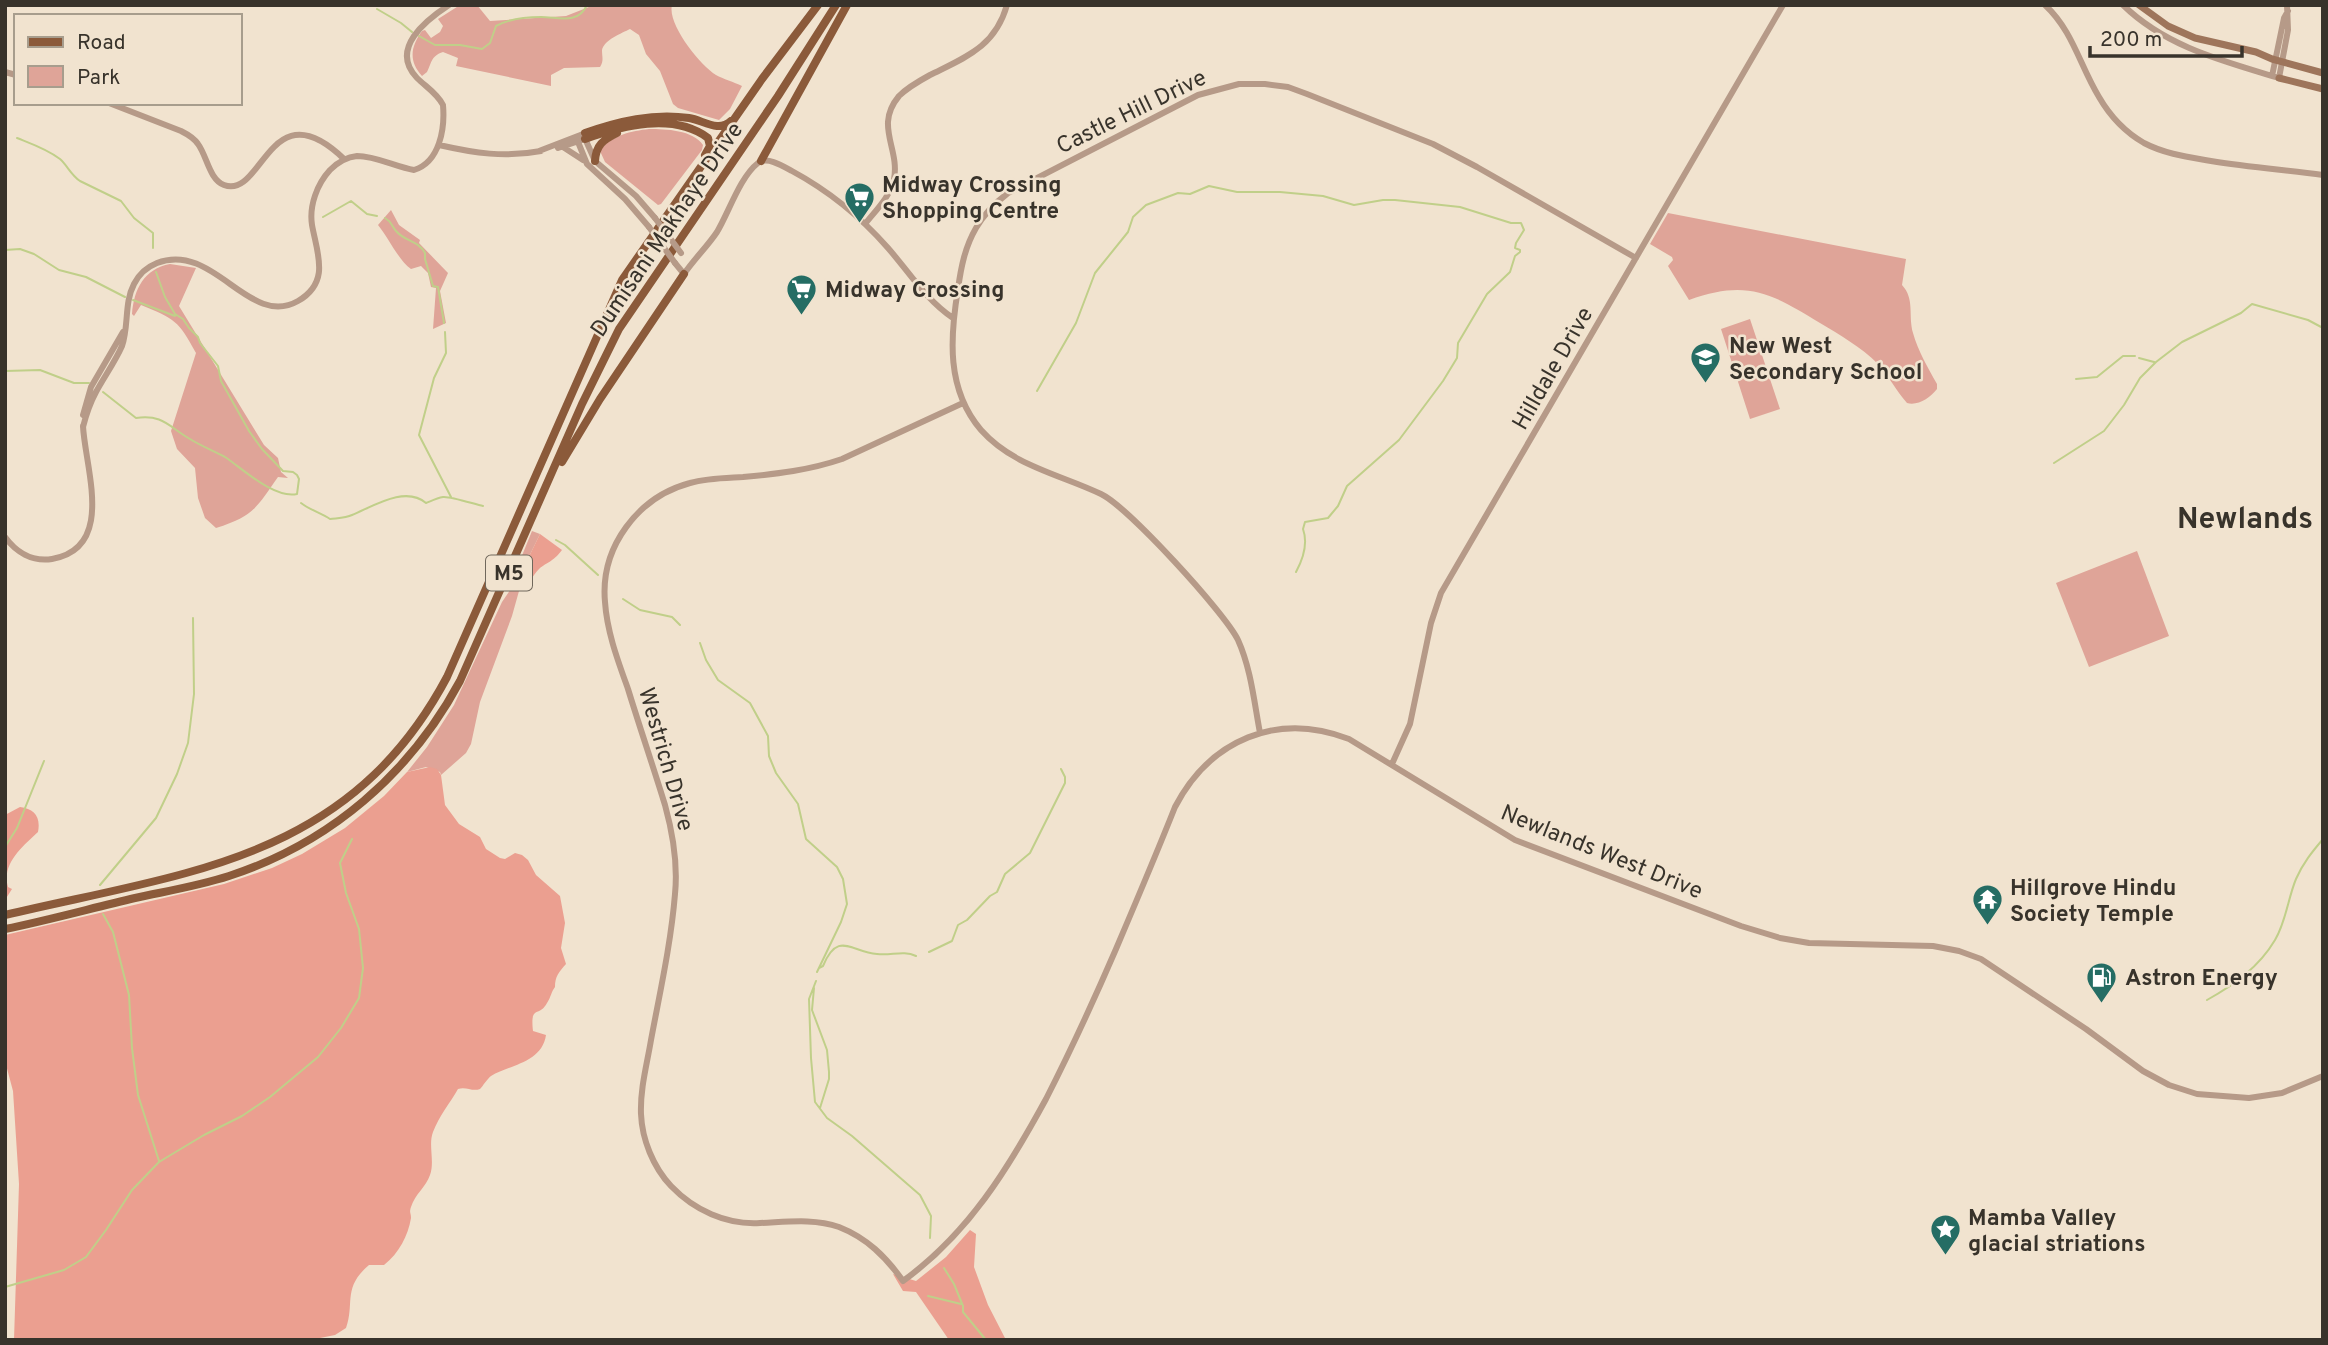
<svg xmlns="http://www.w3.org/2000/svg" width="2328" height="1345" font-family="Overpass,sans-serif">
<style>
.green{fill:#dfa498}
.forest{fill:#eb9f90}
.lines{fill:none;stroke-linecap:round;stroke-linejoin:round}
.stream{stroke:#c0cf89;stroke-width:2}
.tertiary{stroke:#b69a88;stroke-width:6}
.secondary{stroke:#9e755b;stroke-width:7}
.primary{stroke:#8b5a3a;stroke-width:8}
.tertiary-bridge{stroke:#b69a88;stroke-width:6}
.labels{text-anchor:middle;stroke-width:5;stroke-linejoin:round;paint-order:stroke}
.shield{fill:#f1e3cf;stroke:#70685c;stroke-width:2}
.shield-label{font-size:21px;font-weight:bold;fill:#38332b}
.street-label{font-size:23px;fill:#38332b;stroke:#f1e3cf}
.poi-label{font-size:23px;font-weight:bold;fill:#38332b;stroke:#f1e3cf;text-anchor:start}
.district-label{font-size:30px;font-weight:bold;fill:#38332b;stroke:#f1e3cf}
</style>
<rect width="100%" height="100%" fill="#f1e3cf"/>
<path class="green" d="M 460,5 L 477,5 L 490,21 L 566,16 L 594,5 L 672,5 C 667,24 700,65 716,75 C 723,79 734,82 742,86 L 730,109 L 719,120 L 678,108 L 673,104 L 660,71 L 646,54 L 639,35 L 630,29 C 622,33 604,40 602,50 C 602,58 604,60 600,67 L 564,68 L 551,75 L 551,86 L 456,66 L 458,58 L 443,52 C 431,56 432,62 427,72 L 422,76 C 408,61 411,46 422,31 L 425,30 L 431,38 L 440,32 L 443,26 L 438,19 Z
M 649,129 C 666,129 693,130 703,145 L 702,150 L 661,204 L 658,205 L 605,162 L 600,151 C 611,135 632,131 649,129 Z
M 391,210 L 399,225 L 420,240 L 419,243 L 448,273 L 440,291 L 446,323 L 433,329 L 436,288 L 431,287 L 428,273 L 421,266 L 411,269 C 399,261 388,237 378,225 Z
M 1668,213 L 1906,259 L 1902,285 C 1915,299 1908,315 1913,333 C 1918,351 1928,368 1937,384 L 1937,389 C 1930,398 1918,406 1907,403 C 1896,391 1889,376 1878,364 C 1861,347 1840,335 1820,323 C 1771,293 1747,279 1689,300 L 1668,266 L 1673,260 L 1672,257 L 1650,244 Z
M 170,264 L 196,268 L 179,306 L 264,445 L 278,458 L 281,472 L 288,478 L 278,477 C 256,508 254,516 216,528 L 205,518 L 198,498 L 195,468 L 177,449 L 171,431 L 196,353 C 178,320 175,319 141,305 L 134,316 L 132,314 C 134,289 144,269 170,264 Z
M 1750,319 L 1780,409 L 1750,419 L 1721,329 Z
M 532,531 L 540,534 L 520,575 L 519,591 L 512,616 L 480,702 L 471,744 L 466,753 L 441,775 L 440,772 L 426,767 L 407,772 L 427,747 L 454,705 L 502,602 L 513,586 L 518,574 L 521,558 Z
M 2137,551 L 2169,636 L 2089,667 L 2056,583 Z"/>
<path class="forest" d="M 540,534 L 562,550 C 552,563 548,561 539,569 C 531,577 530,585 519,591 L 520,575 Z
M 430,767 L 437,769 L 441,775 L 445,805 L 459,824 L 480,837 L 486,849 L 500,858 L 505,859 L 515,853 L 522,855 L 528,860 L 536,875 L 560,896 L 565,923 L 561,948 L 566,964 C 559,972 555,976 555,987 C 551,992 551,997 547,1003 C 539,1018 530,1004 533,1031 L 546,1035 C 542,1063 509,1065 491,1076 C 487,1079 483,1086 480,1089 C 472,1092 466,1086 458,1089 C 450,1103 439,1116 433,1132 C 428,1145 435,1161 430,1175 C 426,1187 415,1194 411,1207 C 409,1213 411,1212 411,1218 C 408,1236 399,1253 384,1265 L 369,1265 C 342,1288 355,1303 346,1328 L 335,1335 L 310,1340 L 14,1340 L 19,1184 L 13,1091 L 5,1061 L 5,935 L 224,884 L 272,868 L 302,854 L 345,828 L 384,796 L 407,772 Z
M 20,807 C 34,809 41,816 38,832 C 23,846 1,864 8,887 L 12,889 L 5,900 L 5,815 Z
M 970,1230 L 976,1234 L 974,1267 L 988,1305 L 1006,1340 L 949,1340 L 916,1292 L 903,1291 L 893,1274 L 916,1281 L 946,1257 Z"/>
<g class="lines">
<path class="stream" d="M 369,5 L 370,6
M 377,9 L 401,23 L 412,32
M 419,36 L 435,45 L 460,45 L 482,49 L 490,43 L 496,26 C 509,19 527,17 541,17 C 558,17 578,25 587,5
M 17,138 C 32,144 47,149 60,159 C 67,165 71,175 80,181 L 121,201 L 134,218 L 153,233 L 153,248
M 323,217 L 351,201 L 367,214 L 377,216
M 385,218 C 392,222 391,225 396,231 C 404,241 419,241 425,253 L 425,259 L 433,286 L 438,287 L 444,323
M 5,250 L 20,249 L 34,254 L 59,270 L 86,277 L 125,297
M 133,300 L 175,316
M 445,332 L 446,353 L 434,378 L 419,435 L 451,497
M 2139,358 L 2154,362
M 5,371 L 40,370 L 74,383 L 89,383
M 2076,379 L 2097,377 L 2123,356 L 2135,356
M 1037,391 L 1076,323 L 1095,273 L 1128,232 L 1133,217 L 1146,205 L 1178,193 L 1190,194 L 1209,186 L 1237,192 L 1280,192 L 1323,196 L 1354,205 L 1383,200 L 1395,200 L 1460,207 L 1511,223 L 1521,223 L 1524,230 L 1516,243 L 1515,248 L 1520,250 L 1520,252 L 1515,256 L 1510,272 L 1487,294 L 1458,343 L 1457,358 L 1443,381 L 1399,440 L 1347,486 L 1338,506 L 1328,518 L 1305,522 L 1303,529 C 1308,543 1303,559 1296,572
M 103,392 L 136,418 C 163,414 169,427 190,439 C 201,446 214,451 225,457 C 243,469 274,499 297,494 L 299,479 L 297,475 L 293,472 L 283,471 L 262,449 L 249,431 L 221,381 L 218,366 L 200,343 L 198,337 L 189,328 L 183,319 L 175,314 L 165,297 L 156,272
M 2054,463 L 2104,431 L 2124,405 L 2140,378 L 2156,362 L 2182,342 L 2241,313 L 2252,304 L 2308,320 L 2323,328
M 301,503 C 310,510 321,513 330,519 C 338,518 346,518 352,515 C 372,507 405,485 426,503 C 431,501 437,498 443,497 C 450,496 474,504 483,506
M 556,540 L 565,545 L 598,575
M 623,599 L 640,610 L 672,617 L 680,625
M 700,643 L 706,660 L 718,680 L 750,703 L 768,736 L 769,756 L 776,773 L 798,804 L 806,839 L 837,867 L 843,879 L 847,904 L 841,922 L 817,972
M 5,847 L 17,828 L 44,761
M 100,885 L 156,818 L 177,774 L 188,743 L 194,694 L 193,618
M 103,914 L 113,932 L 129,995 L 132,1048 L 138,1095 L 159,1161
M 929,952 L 952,941 L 958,925 L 967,920 L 990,896 L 997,892 L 1005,874 L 1030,853 L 1065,783 L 1065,777 L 1061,769
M 819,968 L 823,966 C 838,930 851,952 877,954 C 891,956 903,950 916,956
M 816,981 L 809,999 L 811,1058 L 815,1102 L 827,1118 L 852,1136 L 920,1195 L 931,1216 L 930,1238
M 814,988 L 812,1010 L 827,1050 L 829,1072 L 829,1079 L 820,1108
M 2207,1000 C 2234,985 2259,967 2275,940 C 2286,922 2288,898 2296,879 C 2303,863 2312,852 2323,839
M 944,1268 L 954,1284 L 963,1306 L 963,1312 L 986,1340
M 5,1287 L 64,1270 L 86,1257 L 106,1230 L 132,1190 L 159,1162 L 204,1135 L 242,1116 L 270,1097 L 318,1057 L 341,1028 L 359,998 L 363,968 L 359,929 L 346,893 L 340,863 L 352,839
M 928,1296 L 961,1304"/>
<path class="tertiary" d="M 2045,5 C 2073,31 2080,66 2099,97 C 2110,116 2125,132 2144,143 C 2165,154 2188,157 2211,161 C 2248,167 2285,170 2323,175
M 2123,5 C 2166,47 2223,61 2279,78 L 2288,30 L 2287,5
M 5,72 L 16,75
M 2272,76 L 2284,18 L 2288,11
M 109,103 L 181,131 C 187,134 194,138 198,144 C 207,156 209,179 224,185 C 263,200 269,87 344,159
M 576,137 L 587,164 L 625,199 L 649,227
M 439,145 C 474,153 505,158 541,151
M 563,147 L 583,160
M 558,148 L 585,139
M 539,151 L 583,134 L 595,161 L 636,196 L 655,218
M 865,224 C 876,210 890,197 894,179 C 900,148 874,126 899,96 C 908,87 919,81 930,75 C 966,57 995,47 1007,5
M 675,263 L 684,274 C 694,259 707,247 717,232 C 729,212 740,177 758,163 C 767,156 783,166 792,171 C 829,191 860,216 888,248 C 909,272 926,300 953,318
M 963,403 L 842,459 C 810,470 777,474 743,477 C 726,478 707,478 690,483 C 638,497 600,547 605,602 C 607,632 618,661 628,689 C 640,728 653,766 665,805 C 673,834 678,864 675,894 C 671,943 660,992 651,1040 C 647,1064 640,1089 641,1114 C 642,1139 653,1167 671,1186 C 694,1210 726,1225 760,1223 C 786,1222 814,1218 839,1227 C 867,1238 886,1257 903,1281 C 968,1234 1008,1169 1046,1099 C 1071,1050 1094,1000 1116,949 C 1136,902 1156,855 1175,807 C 1210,740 1277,711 1349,739 L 1515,840 L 1741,926 L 1780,938 L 1809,943 L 1933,946 L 1959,951 L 1981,959 L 2086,1029 L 2143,1071 L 2169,1085 L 2197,1094 L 2249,1098 L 2282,1093 L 2323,1076
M 83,415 L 91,387 L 123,332
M 83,427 C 86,415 90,403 96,392 C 104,377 115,362 122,346 C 129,326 124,303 134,284 C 139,274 147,267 157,263 C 214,241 249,329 298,301 C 331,282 317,253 312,225 C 309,206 317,184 330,170 C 337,163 346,157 357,156 C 376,156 396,167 414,170 C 440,162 445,128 443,105 C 437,93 426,87 417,78 C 389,49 426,20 449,5
M 5,537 C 16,552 32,562 52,559 C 116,548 85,468 83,426
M 1260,733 C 1254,701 1251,669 1238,640 C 1225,613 1127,506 1101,494 C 1059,474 1013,466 981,430 C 946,389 950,337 958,289 C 961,267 965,247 976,228 C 984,214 995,203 1008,193 L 1198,95 L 1239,84 L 1265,84 L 1288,87 L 1307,94 L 1433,144 L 1477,167 L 1636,258
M 1392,764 L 1410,724 L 1431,623 L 1441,593 L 1783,5"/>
<path class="secondary" d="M 2139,5 L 2168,26 L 2195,38 L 2256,52 L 2272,59 L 2323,73
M 2279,78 L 2323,89"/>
<path class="primary" d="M 585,133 C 619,121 653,113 689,118 C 703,120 718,133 731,121
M 585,139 C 622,126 673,112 708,138 L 710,146 L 705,155
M 595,161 C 596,145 603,140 617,133
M 761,161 L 847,5
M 562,462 L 600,399 L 684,274
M 5,915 C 187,872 349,861 447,677 L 622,280 L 762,79 L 818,5
M 5,929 C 49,920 92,908 135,898 C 167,891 198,886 229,876 C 330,843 410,774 460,681 L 582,404 L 619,329 L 778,96 L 836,5"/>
<path class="tertiary-bridge" d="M 655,218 L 681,253
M 649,227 L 675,263"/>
</g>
<defs>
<symbol id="supermarket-pin" viewBox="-11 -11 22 30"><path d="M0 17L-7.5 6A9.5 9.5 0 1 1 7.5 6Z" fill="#256d64" stroke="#f1e3cf"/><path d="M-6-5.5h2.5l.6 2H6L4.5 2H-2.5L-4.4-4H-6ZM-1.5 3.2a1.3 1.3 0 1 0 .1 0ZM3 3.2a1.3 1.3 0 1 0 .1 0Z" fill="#fff"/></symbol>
<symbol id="school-pin" viewBox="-11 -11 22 30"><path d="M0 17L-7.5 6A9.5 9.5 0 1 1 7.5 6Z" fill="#256d64" stroke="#f1e3cf"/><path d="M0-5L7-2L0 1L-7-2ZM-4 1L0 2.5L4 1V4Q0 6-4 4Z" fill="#fff"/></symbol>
<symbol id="temple-pin" viewBox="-11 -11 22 30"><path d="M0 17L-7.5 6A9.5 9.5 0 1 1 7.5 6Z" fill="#256d64" stroke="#f1e3cf"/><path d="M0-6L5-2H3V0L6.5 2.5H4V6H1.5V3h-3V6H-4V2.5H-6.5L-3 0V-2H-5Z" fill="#fff"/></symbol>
<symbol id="fuel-pin" viewBox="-11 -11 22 30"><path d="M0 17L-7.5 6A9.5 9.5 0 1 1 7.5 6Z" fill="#256d64" stroke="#f1e3cf"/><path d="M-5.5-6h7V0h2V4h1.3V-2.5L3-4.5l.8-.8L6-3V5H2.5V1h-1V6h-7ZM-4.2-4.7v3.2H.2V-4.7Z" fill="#fff"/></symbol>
<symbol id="sight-pin" viewBox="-11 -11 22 30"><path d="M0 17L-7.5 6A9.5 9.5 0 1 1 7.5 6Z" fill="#256d64" stroke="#f1e3cf"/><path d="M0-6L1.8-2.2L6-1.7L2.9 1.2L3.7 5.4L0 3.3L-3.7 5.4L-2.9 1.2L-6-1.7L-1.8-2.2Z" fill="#fff"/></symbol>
</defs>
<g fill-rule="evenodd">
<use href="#supermarket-pin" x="842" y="180" width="35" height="47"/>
<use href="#supermarket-pin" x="784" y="272" width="35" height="47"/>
<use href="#school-pin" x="1688" y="340" width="35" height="47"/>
<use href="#temple-pin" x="1970" y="882" width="35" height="47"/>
<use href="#fuel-pin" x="2084" y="960" width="35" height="47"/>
<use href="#sight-pin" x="1928" y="1212" width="35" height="47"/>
</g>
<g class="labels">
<rect class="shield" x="486" y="555.5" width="46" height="35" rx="5"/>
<g class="shield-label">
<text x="509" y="580">M5</text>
</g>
<g class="street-label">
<text transform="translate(1131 111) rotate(-26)" y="8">Castle Hill Drive</text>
<text transform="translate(666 229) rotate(-56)" y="8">Dumisani Makhaye Drive</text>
<text transform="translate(1552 368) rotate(-60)" y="8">Hilldale Drive</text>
<text transform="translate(667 759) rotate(74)" y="8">Westrich Drive</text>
<text transform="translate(1602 851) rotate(22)" y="8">Newlands West Drive</text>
</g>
<g class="poi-label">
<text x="882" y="192">Midway Crossing<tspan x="882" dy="26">Shopping Centre</tspan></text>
<text x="825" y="297">Midway Crossing</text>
<text x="1729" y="353">New West<tspan x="1729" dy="26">Secondary School</tspan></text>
<text x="2010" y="895">Hillgrove Hindu<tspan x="2010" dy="26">Society Temple</tspan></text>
<text x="2125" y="985">Astron Energy</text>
<text x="1968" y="1225">Mamba Valley<tspan x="1968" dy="26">glacial striations</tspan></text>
</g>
<g class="district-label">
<text x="2245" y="528">Newlands</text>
</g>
</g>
<rect width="2328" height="1345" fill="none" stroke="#38332b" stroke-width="14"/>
<rect x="14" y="14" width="228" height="91" fill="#f1e3cf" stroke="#a79d8d" stroke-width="2"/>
<rect x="28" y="37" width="35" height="10" fill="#8b5a3a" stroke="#a79d8d" stroke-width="2"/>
<text x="77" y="49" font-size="21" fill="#38332b">Road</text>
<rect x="28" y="66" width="35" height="21" fill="#dfa498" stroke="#a79d8d" stroke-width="2"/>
<text x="77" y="84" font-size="21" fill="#38332b">Park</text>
<path d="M2090 46v10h152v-10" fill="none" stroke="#38332b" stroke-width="3.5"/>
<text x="2100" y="46" font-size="21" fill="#38332b" stroke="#f1e3cf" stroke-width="5" paint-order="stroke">200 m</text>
</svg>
